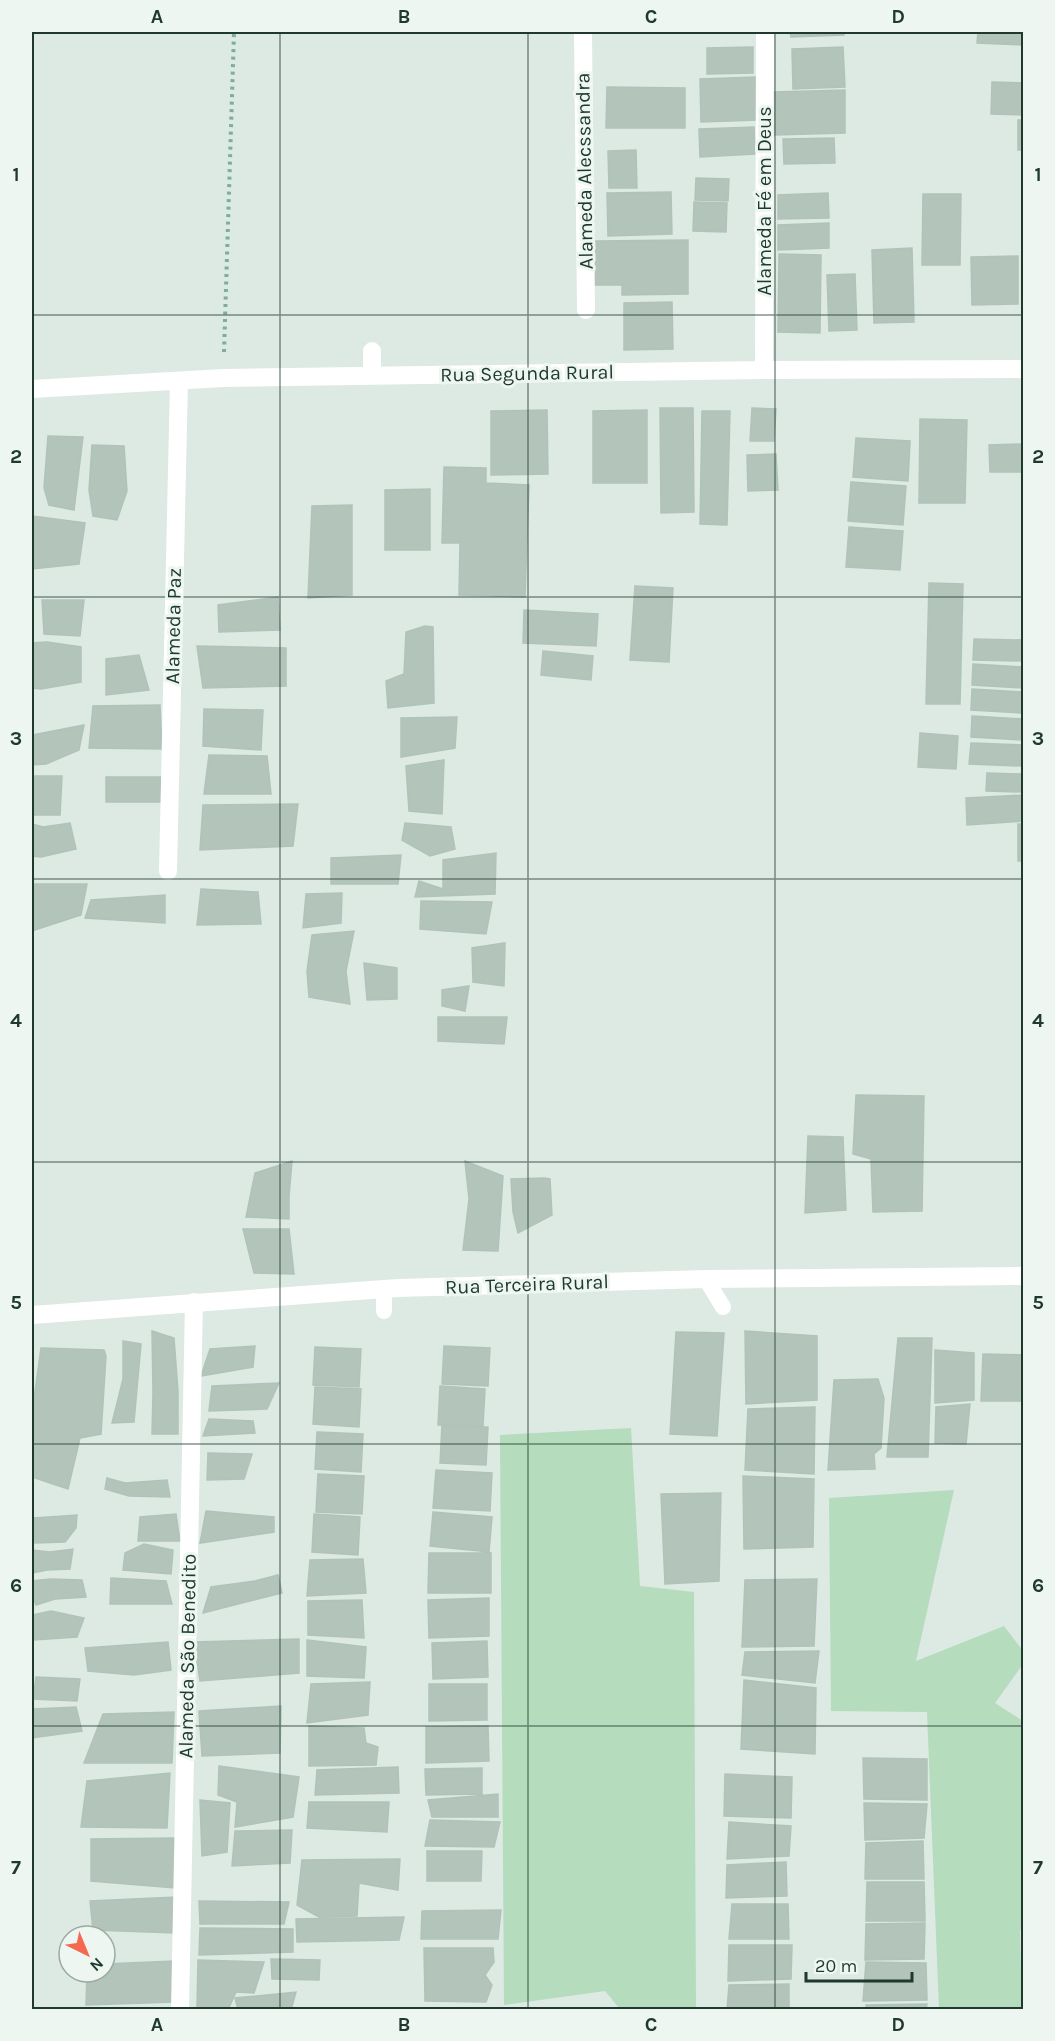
<svg xmlns="http://www.w3.org/2000/svg" width="1055" height="2041" font-family="Karla,sans-serif">
<style>
.green{fill:#b5dcbc}
.building{fill:#b3c4bb;stroke:#b0c3b9;stroke-width:1.5}
.lines{fill:none;stroke-linecap:round;stroke-linejoin:round}
.path{stroke:#7dae9a;stroke-width:4;stroke-dasharray:3 4.5;stroke-linecap:butt}
.lane{stroke:#fff;stroke-width:16}
.street{stroke:#fff;stroke-width:18}
.grid{fill:none;stroke:#1f392f;stroke-width:1.5;stroke-opacity:0.55}
.labels{text-anchor:middle;stroke-width:6;stroke-linejoin:round;paint-order:stroke}
.street-label{font-size:20px;fill:#1f392f;stroke:#edf6f1}
.neatline{fill:none;stroke:#1f392f;stroke-width:2}
.grid-label{font-size:20px;text-anchor:middle;font-weight:bold;fill:#1f392f}
</style>
<rect width="100%" height="100%" fill="#dde9e3"/>
<path class="green" d="M 631,1428 L 640,1586 L 694,1592 L 696,2009 L 620,2009 L 605,1991 L 504,2005 L 500,1435 Z
M 954,1490 L 916,1661 L 1004,1626 L 1023,1651 L 1023,1664 L 995,1703 L 1023,1721 L 1024,1929 L 1020,1930 L 1022,2009 L 939,2009 L 927,1712 L 831,1711 L 829,1498 Z"/>
<path class="building" d="M 790,32 L 844,32 L 844,35 L 791,37 Z
M 978,32 L 1024,32 L 1024,45 L 977,43 Z
M 753,47 L 753,73 L 707,74 L 707,48 Z
M 843,47 L 845,87 L 793,89 L 792,49 Z
M 756,77 L 758,120 L 701,122 L 700,79 Z
M 992,82 L 1024,83 L 1024,115 L 991,114 Z
M 607,87 L 685,88 L 685,128 L 606,128 Z
M 845,90 L 845,133 L 774,135 L 773,92 Z
M 1018,120 L 1024,120 L 1024,150 L 1018,150 Z
M 754,127 L 755,154 L 700,157 L 699,129 Z
M 834,138 L 835,163 L 784,164 L 783,139 Z
M 636,150 L 637,188 L 609,188 L 608,151 Z
M 696,178 L 729,179 L 728,201 L 695,200 Z
M 671,192 L 672,234 L 608,236 L 607,193 Z
M 828,193 L 829,218 L 778,219 L 778,195 Z
M 923,194 L 961,194 L 960,265 L 922,265 Z
M 694,202 L 727,203 L 726,232 L 693,231 Z
M 829,223 L 829,248 L 778,250 L 778,225 Z
M 688,240 L 688,294 L 622,295 L 622,285 L 595,285 L 595,241 Z
M 912,248 L 914,322 L 874,323 L 872,250 Z
M 779,254 L 821,255 L 820,333 L 778,332 Z
M 1018,256 L 1018,304 L 972,305 L 971,257 Z
M 1023,267 L 1024,267 L 1023,328 Z
M 855,274 L 857,330 L 829,331 L 827,275 Z
M 672,302 L 673,349 L 624,350 L 624,303 Z
M 660,408 L 693,408 L 694,512 L 661,513 Z
M 752,408 L 776,409 L 774,441 L 750,441 Z
M 547,410 L 548,474 L 491,475 L 491,411 Z
M 647,410 L 647,483 L 593,483 L 593,411 Z
M 702,411 L 730,411 L 727,525 L 700,524 Z
M 920,419 L 967,420 L 965,503 L 919,503 Z
M 48,436 L 83,437 L 74,510 L 49,505 L 44,488 Z
M 856,438 L 910,441 L 908,481 L 853,477 Z
M 1022,444 L 1022,472 L 990,472 L 989,445 Z
M 92,445 L 124,446 L 127,491 L 117,520 L 93,516 L 89,490 Z
M 776,454 L 778,490 L 748,491 L 747,455 Z
M 444,467 L 486,468 L 486,483 L 529,485 L 525,597 L 459,595 L 460,543 L 442,543 Z
M 851,482 L 906,486 L 903,525 L 848,521 Z
M 430,489 L 430,550 L 385,550 L 385,490 Z
M 352,505 L 352,595 L 308,598 L 312,506 Z
M 32,516 L 85,523 L 79,564 L 32,569 Z
M 849,527 L 903,531 L 900,570 L 846,567 Z
M 929,583 L 963,584 L 960,704 L 926,704 Z
M 635,586 L 673,588 L 669,662 L 630,660 Z
M 278,597 L 280,630 L 219,632 L 218,605 Z
M 42,600 L 84,600 L 80,636 L 44,634 Z
M 524,610 L 598,614 L 596,646 L 523,643 Z
M 425,626 L 433,627 L 434,703 L 388,708 L 386,681 L 404,674 L 406,632 Z
M 974,639 L 1024,640 L 1024,661 L 973,660 Z
M 47,642 L 81,647 L 81,682 L 41,689 L 32,688 L 32,643 Z
M 197,646 L 286,648 L 286,686 L 203,688 Z
M 543,651 L 593,656 L 591,680 L 541,675 Z
M 139,655 L 149,690 L 106,695 L 106,659 Z
M 973,664 L 1024,667 L 1023,688 L 972,685 Z
M 972,689 L 1024,692 L 1022,713 L 971,710 Z
M 160,705 L 162,749 L 89,748 L 93,706 Z
M 204,709 L 263,710 L 261,750 L 203,746 Z
M 972,716 L 1023,719 L 1022,740 L 971,737 Z
M 457,717 L 455,748 L 401,757 L 401,718 Z
M 84,725 L 79,750 L 46,764 L 32,765 L 32,735 Z
M 920,733 L 958,736 L 956,769 L 918,767 Z
M 971,743 L 1022,745 L 1021,766 L 969,764 Z
M 209,755 L 267,756 L 271,794 L 204,794 Z
M 444,760 L 442,814 L 409,811 L 406,766 Z
M 987,773 L 1022,774 L 1021,792 L 986,791 Z
M 32,776 L 62,776 L 60,815 L 32,815 Z
M 106,777 L 162,777 L 163,802 L 106,802 Z
M 1024,795 L 1024,821 L 967,825 L 966,798 Z
M 298,804 L 293,846 L 200,850 L 203,805 Z
M 70,823 L 76,849 L 41,857 L 32,856 L 32,824 L 43,827 Z
M 405,823 L 451,827 L 455,849 L 430,856 L 402,840 Z
M 1018,824 L 1024,824 L 1024,861 L 1018,861 Z
M 496,853 L 495,894 L 415,897 L 419,881 L 443,889 L 443,860 Z
M 401,855 L 398,884 L 331,884 L 331,858 Z
M 32,884 L 87,884 L 81,915 L 32,931 Z
M 201,889 L 258,892 L 261,924 L 197,925 Z
M 342,893 L 341,923 L 303,928 L 306,894 Z
M 165,895 L 165,923 L 85,918 L 91,900 Z
M 421,901 L 492,902 L 486,934 L 420,929 Z
M 354,931 L 346,971 L 350,1004 L 309,997 L 307,971 L 312,935 Z
M 505,943 L 504,986 L 473,982 L 472,948 Z
M 364,963 L 397,968 L 397,999 L 367,1000 Z
M 469,986 L 465,1011 L 442,1006 L 442,990 Z
M 438,1017 L 507,1017 L 504,1044 L 438,1041 Z
M 856,1095 L 924,1096 L 922,1211 L 873,1212 L 871,1159 L 853,1154 Z
M 808,1136 L 843,1137 L 846,1210 L 805,1213 Z
M 292,1161 L 289,1196 L 289,1219 L 246,1217 L 255,1173 Z
M 465,1161 L 503,1176 L 498,1251 L 463,1250 L 469,1199 Z
M 544,1178 L 550,1179 L 552,1215 L 518,1233 L 513,1212 L 511,1179 Z
M 243,1229 L 289,1229 L 294,1274 L 254,1273 Z
M 152,1331 L 174,1338 L 178,1391 L 178,1434 L 152,1434 L 153,1393 Z
M 745,1331 L 817,1336 L 817,1400 L 746,1404 Z
M 676,1332 L 724,1333 L 717,1436 L 670,1434 Z
M 898,1338 L 932,1338 L 928,1457 L 887,1457 Z
M 123,1341 L 141,1344 L 134,1422 L 112,1423 L 123,1379 Z
M 255,1346 L 253,1367 L 201,1376 L 210,1349 Z
M 444,1346 L 490,1348 L 488,1386 L 442,1384 Z
M 315,1347 L 361,1349 L 359,1387 L 313,1385 Z
M 41,1348 L 104,1350 L 106,1356 L 101,1434 L 80,1438 L 68,1489 L 32,1477 L 32,1413 Z
M 935,1350 L 974,1353 L 974,1400 L 935,1403 Z
M 983,1354 L 1024,1355 L 1024,1401 L 981,1401 Z
M 878,1379 L 884,1398 L 881,1448 L 874,1454 L 875,1469 L 828,1470 L 834,1380 Z
M 279,1383 L 267,1409 L 209,1411 L 212,1386 Z
M 440,1386 L 485,1389 L 483,1426 L 438,1425 Z
M 315,1387 L 361,1389 L 359,1427 L 313,1424 Z
M 970,1404 L 966,1444 L 935,1443 L 936,1407 Z
M 815,1407 L 814,1474 L 745,1470 L 748,1409 Z
M 209,1419 L 253,1421 L 255,1433 L 203,1436 Z
M 442,1425 L 488,1427 L 486,1465 L 440,1463 Z
M 317,1432 L 363,1434 L 361,1472 L 315,1469 Z
M 208,1453 L 252,1454 L 244,1479 L 207,1480 Z
M 436,1470 L 492,1473 L 490,1511 L 433,1508 Z
M 318,1474 L 364,1476 L 362,1514 L 316,1512 Z
M 743,1476 L 814,1479 L 813,1547 L 744,1549 Z
M 107,1478 L 125,1483 L 167,1480 L 170,1497 L 129,1496 L 105,1489 Z
M 721,1493 L 719,1581 L 665,1584 L 661,1494 Z
M 206,1511 L 274,1517 L 274,1532 L 200,1543 Z
M 433,1512 L 492,1517 L 489,1552 L 430,1546 Z
M 176,1514 L 180,1541 L 138,1541 L 140,1517 Z
M 314,1514 L 360,1517 L 358,1555 L 312,1552 Z
M 77,1515 L 76,1528 L 65,1542 L 35,1543 L 34,1518 Z
M 144,1544 L 173,1550 L 171,1574 L 123,1570 L 125,1553 Z
M 73,1549 L 70,1569 L 47,1570 L 32,1573 L 32,1550 L 50,1552 Z
M 429,1553 L 491,1553 L 491,1593 L 428,1593 Z
M 363,1559 L 366,1593 L 307,1596 L 310,1560 Z
M 278,1575 L 282,1593 L 203,1613 L 211,1587 L 255,1581 Z
M 111,1578 L 166,1581 L 172,1604 L 110,1604 Z
M 50,1579 L 82,1580 L 86,1597 L 55,1599 L 36,1605 L 32,1595 L 32,1581 Z
M 817,1579 L 814,1646 L 742,1647 L 745,1580 Z
M 489,1598 L 489,1636 L 429,1638 L 428,1600 Z
M 362,1600 L 364,1638 L 308,1635 L 308,1601 Z
M 51,1611 L 84,1618 L 77,1637 L 34,1640 L 32,1615 Z
M 299,1639 L 299,1673 L 200,1681 L 194,1642 Z
M 307,1640 L 366,1647 L 364,1678 L 307,1676 Z
M 487,1641 L 488,1677 L 433,1679 L 432,1643 Z
M 168,1642 L 171,1670 L 134,1675 L 88,1671 L 85,1648 Z
M 819,1651 L 815,1683 L 742,1675 L 745,1652 Z
M 36,1677 L 80,1679 L 77,1701 L 33,1699 Z
M 744,1680 L 816,1688 L 815,1754 L 741,1749 Z
M 370,1682 L 368,1715 L 307,1723 L 311,1684 Z
M 429,1684 L 487,1684 L 487,1720 L 429,1721 Z
M 281,1706 L 280,1753 L 202,1756 L 199,1711 Z
M 76,1707 L 82,1731 L 32,1738 L 34,1709 Z
M 174,1712 L 172,1763 L 84,1763 L 103,1714 Z
M 309,1726 L 364,1728 L 366,1743 L 378,1747 L 376,1765 L 309,1766 Z
M 488,1726 L 489,1761 L 426,1763 L 426,1727 Z
M 863,1758 L 927,1759 L 927,1800 L 864,1799 Z
M 219,1766 L 299,1777 L 293,1817 L 235,1827 L 237,1802 L 218,1795 Z
M 398,1767 L 399,1793 L 315,1795 L 317,1770 Z
M 482,1768 L 482,1794 L 426,1795 L 425,1769 Z
M 170,1773 L 167,1828 L 81,1827 L 87,1781 Z
M 725,1774 L 792,1777 L 791,1818 L 724,1816 Z
M 498,1794 L 498,1817 L 432,1817 L 428,1800 Z
M 200,1800 L 230,1803 L 227,1852 L 202,1856 Z
M 309,1802 L 389,1802 L 387,1832 L 307,1828 Z
M 864,1803 L 927,1804 L 924,1838 L 865,1840 Z
M 430,1820 L 500,1822 L 494,1847 L 425,1846 Z
M 729,1822 L 791,1826 L 789,1856 L 727,1859 Z
M 292,1830 L 290,1863 L 232,1866 L 235,1831 Z
M 174,1838 L 175,1888 L 91,1881 L 91,1839 Z
M 923,1841 L 924,1879 L 865,1879 L 866,1843 Z
M 427,1851 L 482,1851 L 481,1881 L 427,1881 Z
M 400,1859 L 398,1890 L 359,1883 L 357,1916 L 319,1917 L 297,1905 L 302,1860 Z
M 786,1862 L 787,1896 L 726,1898 L 727,1865 Z
M 867,1882 L 924,1882 L 925,1921 L 866,1921 Z
M 176,1897 L 175,1933 L 93,1930 L 90,1901 Z
M 199,1901 L 289,1902 L 284,1924 L 200,1924 Z
M 732,1904 L 788,1904 L 789,1939 L 729,1939 Z
M 501,1910 L 498,1939 L 421,1939 L 422,1911 Z
M 404,1917 L 399,1940 L 297,1942 L 296,1919 Z
M 925,1923 L 924,1959 L 865,1960 L 866,1924 Z
M 200,1928 L 293,1929 L 293,1952 L 199,1955 Z
M 729,1945 L 792,1945 L 791,1979 L 728,1981 Z
M 424,1948 L 493,1948 L 494,1962 L 485,1975 L 492,1985 L 486,2002 L 425,2001 Z
M 271,1959 L 320,1960 L 319,1980 L 272,1979 Z
M 198,1960 L 264,1962 L 254,1993 L 236,1992 L 228,2010 L 203,2010 L 197,2008 Z
M 174,1961 L 175,2002 L 86,2005 L 87,1972 L 105,1972 L 105,1964 Z
M 866,1962 L 926,1963 L 927,2000 L 863,2001 Z
M 789,1984 L 789,2010 L 727,2010 L 729,1985 Z
M 296,1992 L 291,2010 L 238,2010 L 235,1998 Z
M 927,2004 L 926,2010 L 866,2010 L 866,2005 Z"/>
<g class="lines">
<path class="path" d="M 224,352 L 234,32"/>
<path class="lane" d="M 706,1279 L 723,1307
M 384,1289 L 384,1311"/>
<path class="street" d="M 583,32 L 586,310
M 764,370 L 765,32
M 372,375 L 372,351
M 32,389 L 223,378 L 764,370 L 1024,369
M 168,871 L 179,381
M 32,1315 L 398,1288 L 706,1279 L 1024,1276
M 180,2010 L 194,1302"/>
</g>
<path class="grid" d="M 280,32 L 280,2010M 528,32 L 528,2010M 775,32 L 775,2010M 32,315 L 1024,315M 32,597 L 1024,597M 32,879 L 1024,879M 32,1162 L 1024,1162M 32,1444 L 1024,1444M 32,1726 L 1024,1726"/>
<g class="labels">
<g class="street-label">
<text transform="translate(584 171) rotate(-91)" y="7">Alameda Alecssandra</text>
<text transform="translate(764 201) rotate(-90)" y="7">Alameda Fé em Deus</text>
<text transform="translate(527 373) rotate(-1)" y="7">Rua Segunda Rural</text>
<text transform="translate(173 626) rotate(-89)" y="7">Alameda Paz</text>
<text transform="translate(527 1284) rotate(-2)" y="7">Rua Terceira Rural</text>
<text transform="translate(187 1656) rotate(-89)" y="7">Alameda São Benedito</text>
</g>
</g>
<rect width="1055" height="2041" fill="none" stroke="#edf6f1" stroke-width="66"/>
<g transform="translate(87 1954) rotate(137)"><circle r="28" fill="#edf6f1" stroke="#9baaa3" stroke-width="1.5"/>
<path d="M0-4.5L10 22L0 15L-10 22Z" fill="#f46950"/>
<text y="-9" font-size="16" font-weight="bold" text-anchor="middle" fill="#1f392f">N</text>
</g>
<path d="M806 1972v9h106v-9" fill="none" stroke="#1f392f" stroke-width="3"/>
<text x="815" y="1972" font-size="18" fill="#1f392f" stroke="#edf6f1" stroke-width="4.5" paint-order="stroke">20 m</text>
<rect x="33" y="33" width="989" height="1975" class="neatline"/>
<g class="grid-label">
<text x="157" y="23">A</text>
<text x="404" y="23">B</text>
<text x="651" y="23">C</text>
<text x="898" y="23">D</text>
<text x="16" y="181">1</text>
<text x="1038" y="181">1</text>
<text x="16" y="463">2</text>
<text x="1038" y="463">2</text>
<text x="16" y="745">3</text>
<text x="1038" y="745">3</text>
<text x="16" y="1027">4</text>
<text x="1038" y="1027">4</text>
<text x="16" y="1309">5</text>
<text x="1038" y="1309">5</text>
<text x="16" y="1592">6</text>
<text x="1038" y="1592">6</text>
<text x="16" y="1874">7</text>
<text x="1038" y="1874">7</text>
<text x="157" y="2031">A</text>
<text x="404" y="2031">B</text>
<text x="651" y="2031">C</text>
<text x="898" y="2031">D</text>
</g>
</svg>
